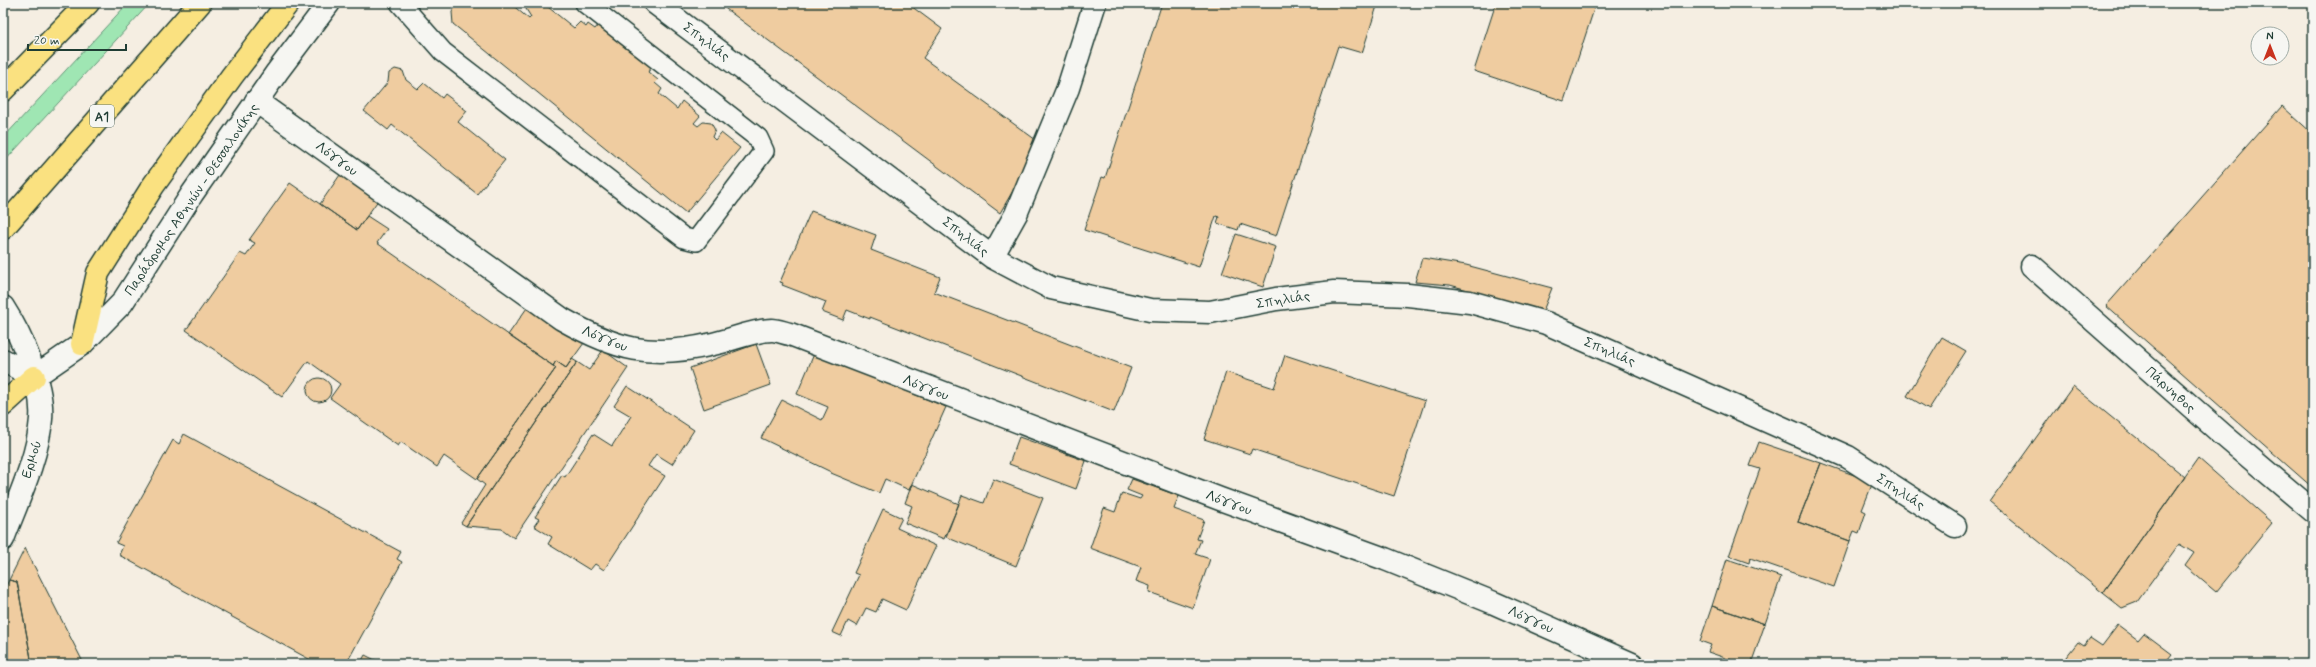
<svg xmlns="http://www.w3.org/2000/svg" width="2316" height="667" font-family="Mynerve,sans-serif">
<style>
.green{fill:#9fe6b3;stroke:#5f9274}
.building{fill:#efcca0;stroke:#1f3d34}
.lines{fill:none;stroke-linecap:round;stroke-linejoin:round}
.lane-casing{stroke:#1f3d34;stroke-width:22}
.street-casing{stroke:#1f3d34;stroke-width:25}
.secondary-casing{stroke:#1f3d34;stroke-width:25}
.highway-casing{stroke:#1f3d34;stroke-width:25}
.lane{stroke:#f6f6f2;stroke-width:19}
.street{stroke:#f6f6f2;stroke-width:22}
.secondary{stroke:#f6f6f2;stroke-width:22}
.highway{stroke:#fae180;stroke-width:22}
.labels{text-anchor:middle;stroke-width:3;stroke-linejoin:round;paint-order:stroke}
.shield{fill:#f6f6f2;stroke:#60746d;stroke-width:1}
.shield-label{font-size:13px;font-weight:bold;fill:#1f3d34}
.street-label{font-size:14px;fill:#1f3d34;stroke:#f6f6f2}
</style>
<rect width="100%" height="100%" fill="#f5eee2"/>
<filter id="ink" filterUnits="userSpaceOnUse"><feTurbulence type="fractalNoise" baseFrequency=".025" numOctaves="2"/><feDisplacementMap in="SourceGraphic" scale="8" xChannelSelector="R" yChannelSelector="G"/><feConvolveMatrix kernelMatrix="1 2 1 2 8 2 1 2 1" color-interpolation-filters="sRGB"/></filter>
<g filter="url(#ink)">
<path class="green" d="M 128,3 L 150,3 L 3,163 L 3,138 Z"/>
<path class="building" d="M 452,3 L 510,3 L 529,19 L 531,17 L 526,9 L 529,4 L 543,3 L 574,28 L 580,22 L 586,27 L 588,24 L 595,29 L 608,13 L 661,56 L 648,72 L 658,80 L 655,83 L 662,89 L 659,94 L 677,109 L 682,101 L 700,116 L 694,123 L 698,126 L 703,122 L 711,123 L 715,130 L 712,137 L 715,140 L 721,133 L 740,148 L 686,213 L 453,24 L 452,12 L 456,6 Z
M 718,3 L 907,3 L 942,29 L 923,58 L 1036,140 L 1018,182 L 1000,213 Z
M 1162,3 L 1378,3 L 1362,53 L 1338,46 L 1276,236 L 1240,224 L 1238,230 L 1217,223 L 1219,217 L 1216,216 L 1199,267 L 1084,230 L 1102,177 L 1105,178 Z
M 1496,3 L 1596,3 L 1564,101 L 1474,71 Z
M 395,69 L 403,71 L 406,80 L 418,89 L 424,83 L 442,98 L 445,94 L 467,111 L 458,122 L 505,160 L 477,194 L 392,125 L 388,130 L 364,111 L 388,82 L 389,73 Z
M 2282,106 L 2313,134 L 2313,488 L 2106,306 Z
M 342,172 L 379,199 L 357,230 L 320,204 Z
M 290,183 L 357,230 L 367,216 L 387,229 L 377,243 L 556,368 L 477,479 L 444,456 L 437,467 L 401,442 L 398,446 L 330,398 L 340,384 L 308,361 L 282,397 L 186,330 L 240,253 L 246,256 L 255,243 L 249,240 Z
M 811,211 L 876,235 L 871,250 L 940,277 L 934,292 L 1131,368 L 1114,412 L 870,317 L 870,319 L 847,310 L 843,320 L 822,312 L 826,302 L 782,285 L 783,283 L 780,282 Z
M 1236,234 L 1276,247 L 1263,287 L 1222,273 Z
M 1422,258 L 1466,265 L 1552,288 L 1543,311 L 1450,285 L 1415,282 Z
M 529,305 L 584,343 L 566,368 L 556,361 L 553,366 L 508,335 Z
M 1942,337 L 1966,351 L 1929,409 L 1907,396 Z
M 756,344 L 771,385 L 704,409 L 690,368 Z
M 603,350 L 628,368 L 514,538 L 502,529 L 466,526 L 577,362 L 589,370 Z
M 814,354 L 946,407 L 909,490 L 885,479 L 879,493 L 831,473 L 831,472 L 761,438 L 782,400 L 822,420 L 828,407 L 797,394 Z
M 1285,355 L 1425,401 L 1394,496 L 1252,449 L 1250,454 L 1204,439 L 1226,372 L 1274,388 Z
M 572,359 L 577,362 L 466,526 L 461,523 L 485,485 L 477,479 L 556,368 L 553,366 L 556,361 L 566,368 Z
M307 390a12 12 0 1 1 24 0a12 12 0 1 1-24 0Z
M 627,386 L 694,430 L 672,464 L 656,454 L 648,466 L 665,476 L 604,570 L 595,564 L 590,570 L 548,544 L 552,537 L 534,526 L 539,519 L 535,517 L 562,475 L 565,477 L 593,434 L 612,446 L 631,416 L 614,406 Z
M 2073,386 L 2185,477 L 2103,593 L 1990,502 Z
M 184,434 L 401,552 L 397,559 L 402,562 L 346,664 L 318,664 L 119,555 L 123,546 L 116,543 L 173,440 L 179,444 Z
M 1019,437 L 1086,461 L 1076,489 L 1009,464 Z
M 1759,442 L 1821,463 L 1798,522 L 1850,541 L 1834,587 L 1750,558 L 1749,563 L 1729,556 L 1760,469 L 1750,466 Z
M 2198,458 L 2272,523 L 2216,592 L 2185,566 L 2194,553 L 2179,544 L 2137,602 L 2122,608 L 2103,593 Z
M 1821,463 L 1873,482 L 1862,510 L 1866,512 L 1859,533 L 1854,531 L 1850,541 L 1798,522 Z
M 993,479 L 1043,498 L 1016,566 L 946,537 L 962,495 L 984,503 Z
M 1132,479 L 1179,496 L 1174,509 L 1204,520 L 1197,539 L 1201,540 L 1195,554 L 1210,559 L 1193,608 L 1149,592 L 1150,586 L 1136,581 L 1141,567 L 1090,548 L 1104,508 L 1115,512 L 1122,493 L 1140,499 L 1142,496 L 1127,490 Z
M 912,484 L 959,504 L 944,539 L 905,523 L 912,506 L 905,503 Z
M 883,509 L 902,518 L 897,528 L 936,546 L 906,610 L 882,599 L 876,612 L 866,608 L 857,626 L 848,621 L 841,636 L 832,632 L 859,575 L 854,573 Z
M 25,548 L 84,664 L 32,664 L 17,582 L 9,580 Z
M 1727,559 L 1781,577 L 1765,624 L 1712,606 Z
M 9,580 L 17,582 L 32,664 L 3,664 L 3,592 Z
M 1712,606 L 1765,624 L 1751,664 L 1729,664 L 1731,660 L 1708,652 L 1711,645 L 1700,641 Z
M 2118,625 L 2138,640 L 2144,633 L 2172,654 L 2164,664 L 2064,664 L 2062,662 L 2078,642 L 2084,646 L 2090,638 L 2102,646 Z
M 365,655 L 383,664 L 360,664 Z"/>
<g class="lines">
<defs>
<path id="lane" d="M 400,3 L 443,52 L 684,238 L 696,241 L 764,151 L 758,138 L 585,3"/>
<path id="street" d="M 655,3 L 992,257 L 1051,288 L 1150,310 L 1210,312 L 1276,299 L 1334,292 L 1408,295 L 1470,302 L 1546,323 L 1848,457 L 1955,526
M 256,101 L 562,319 C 617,350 650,359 713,344 C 732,340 753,330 772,330 C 778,330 784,333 790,334 L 1220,499 L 1385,559 L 1494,603 L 1632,664
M 992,257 L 1016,214 L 1068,88 L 1095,3
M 2032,266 L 2222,434 L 2313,511"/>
<path id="secondary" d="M 3,307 C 21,335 44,385 41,419 C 38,458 17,502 3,539
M 3,360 L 34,377
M 34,377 L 82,344 L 122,303 L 192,194 L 277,72 L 329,3"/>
<path id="highway" d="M 3,90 L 88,3
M 3,228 L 200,3
M 82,344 L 98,273 L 153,186 L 232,76 L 288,3
M 3,405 L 34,377"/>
</defs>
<use href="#lane" class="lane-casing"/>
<use href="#street" class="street-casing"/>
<use href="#secondary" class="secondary-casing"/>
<use href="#highway" class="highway-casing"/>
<use href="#lane" class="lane"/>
<use href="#street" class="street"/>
<use href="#secondary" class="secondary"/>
<use href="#highway" class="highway"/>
</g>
</g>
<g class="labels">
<rect class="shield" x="90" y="105" width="24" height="22" rx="3"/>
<g class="shield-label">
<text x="102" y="121">Α1</text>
</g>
<g class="street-label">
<text transform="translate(707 41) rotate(37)" y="5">Σπηλιάς</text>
<text transform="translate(337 158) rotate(36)" y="5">Λόγγου</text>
<text transform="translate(191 199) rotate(-56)" y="5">Παράδρομος Αθηνών - Θεσσαλονίκης</text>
<text transform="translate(966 236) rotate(38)" y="5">Σπηλιάς</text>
<text transform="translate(1283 299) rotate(-9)" y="5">Σπηλιάς</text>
<text transform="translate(605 338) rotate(22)" y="5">Λόγγου</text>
<text transform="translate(1610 351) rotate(23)" y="5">Σπηλιάς</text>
<text transform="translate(926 387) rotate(21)" y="5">Λόγγου</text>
<text transform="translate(2171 389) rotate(42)" y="5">Πάρνηθος</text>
<text transform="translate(31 459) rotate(-73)" y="5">Ερμού</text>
<text transform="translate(1901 491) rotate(33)" y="5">Σπηλιάς</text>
<text transform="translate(1229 502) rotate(20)" y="5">Λόγγου</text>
<text transform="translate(1531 619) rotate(24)" y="5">Λόγγου</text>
</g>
</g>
<rect width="2316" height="667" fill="none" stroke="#f6f6f2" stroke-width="16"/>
<rect x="8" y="8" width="2300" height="651" fill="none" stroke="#1f3d34" stroke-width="1.5" filter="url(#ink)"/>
<g transform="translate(2270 46)"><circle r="19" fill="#f6f6f2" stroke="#a0aca6"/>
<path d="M0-3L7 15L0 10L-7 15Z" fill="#c8321e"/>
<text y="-6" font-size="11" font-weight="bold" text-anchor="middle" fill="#1f3d34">N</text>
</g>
<path d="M28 44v6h98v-6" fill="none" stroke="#1f3d34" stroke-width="2"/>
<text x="34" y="44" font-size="12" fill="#1f3d34" stroke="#f6f6f2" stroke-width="3" paint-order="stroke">20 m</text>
</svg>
